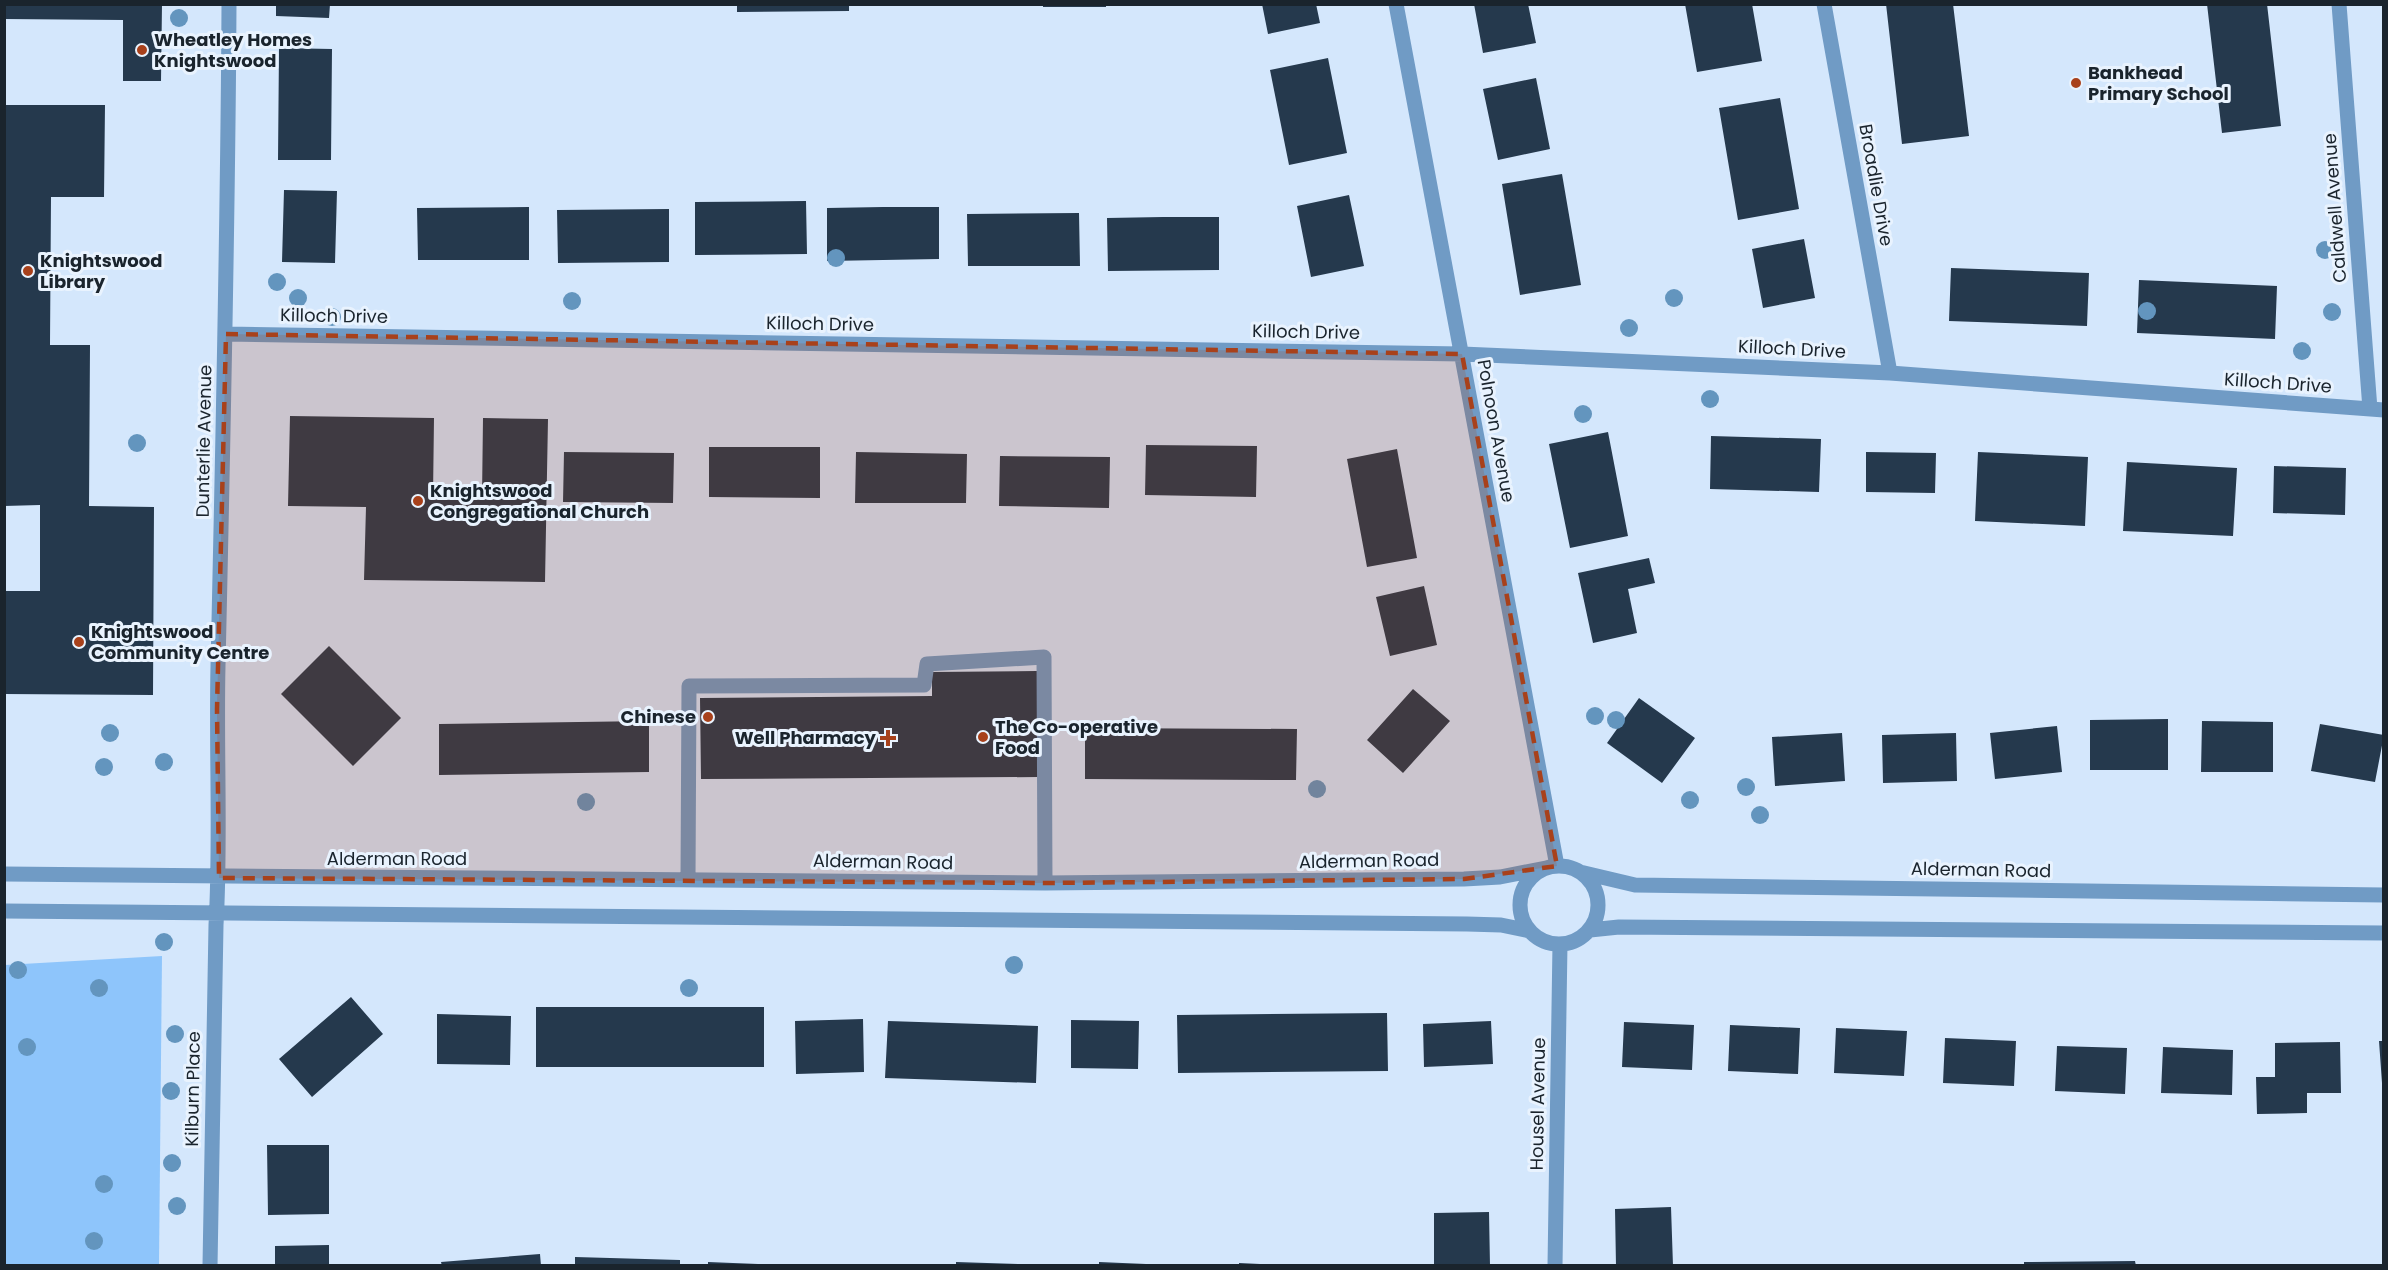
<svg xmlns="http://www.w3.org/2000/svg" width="2388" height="1270" font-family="Poppins,sans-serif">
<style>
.green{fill:#8ec5fb}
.building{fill:#25394d}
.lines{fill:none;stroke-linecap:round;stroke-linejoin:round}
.minor{stroke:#709bc5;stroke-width:15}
.tree{fill:#6395be}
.marked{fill:#a8411b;fill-opacity:0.2;stroke:#a8411b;stroke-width:4.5;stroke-dasharray:12 8;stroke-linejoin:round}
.poi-dot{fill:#a8411b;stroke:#e9f3fe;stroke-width:2}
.labels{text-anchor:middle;stroke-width:6;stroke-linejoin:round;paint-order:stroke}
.poi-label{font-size:18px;font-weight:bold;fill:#1a242d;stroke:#e9f3fe;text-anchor:start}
.street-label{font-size:18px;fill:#1a242d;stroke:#e9f3fe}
</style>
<rect width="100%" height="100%" fill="#d4e7fc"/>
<path class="green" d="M 162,956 L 159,1265 L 5,1265 L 5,965 Z"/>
<path class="building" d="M 4,4 L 162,4 L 161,81 L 123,81 L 123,20 L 4,19 Z
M 276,4 L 330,4 L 329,18 L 276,16 Z
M 737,4 L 849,4 L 849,11 L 737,12 Z
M 1043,4 L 1106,4 L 1106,7 L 1043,7 Z
M 1262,4 L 1316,4 L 1320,23 L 1268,34 Z
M 1474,4 L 1528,4 L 1536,43 L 1483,53 Z
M 1685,4 L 1752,4 L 1762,61 L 1697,72 Z
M 1886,4 L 1953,4 L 1969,136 L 1902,144 Z
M 2207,4 L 2267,4 L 2281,126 L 2222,133 Z
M 279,48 L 332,49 L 331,160 L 278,160 Z
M 1328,58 L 1347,153 L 1289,165 L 1270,70 Z
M 1536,78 L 1550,149 L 1498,160 L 1483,89 Z
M 1780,98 L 1799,209 L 1738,220 L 1719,108 Z
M 4,105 L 105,105 L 104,197 L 51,197 L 50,345 L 90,345 L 89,506 L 154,507 L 153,695 L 4,694 L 4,591 L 40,591 L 40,505 L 4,506 Z
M 1562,174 L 1581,285 L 1520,295 L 1502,184 Z
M 284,190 L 337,191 L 335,263 L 282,262 Z
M 1349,195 L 1364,266 L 1311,277 L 1297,206 Z
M 806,201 L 807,254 L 695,255 L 695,202 Z
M 529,207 L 529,260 L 418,260 L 417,208 Z
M 883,207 L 939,207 L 939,259 L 827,261 L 827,208 Z
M 669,209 L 669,262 L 558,263 L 557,210 Z
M 1079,213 L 1080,266 L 968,266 L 967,214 Z
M 1163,217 L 1219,217 L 1219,270 L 1108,271 L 1107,218 Z
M 1804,239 L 1815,298 L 1763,308 L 1752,249 Z
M 1951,268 L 2089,273 L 2087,326 L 1949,321 Z
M 2139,280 L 2277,286 L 2275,339 L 2137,333 Z
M 290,416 L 434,418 L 433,496 L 482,497 L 483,418 L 548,419 L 545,582 L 364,580 L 366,507 L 288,506 Z
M 1608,432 L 1628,536 L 1570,548 L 1549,444 Z
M 1711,436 L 1821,439 L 1819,492 L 1710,489 Z
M 1146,445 L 1257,446 L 1256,497 L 1145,495 Z
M 709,447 L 820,447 L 820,498 L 709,497 Z
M 1397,449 L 1417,558 L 1367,567 L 1347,459 Z
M 564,452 L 674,453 L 673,503 L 563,502 Z
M 856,452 L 967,454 L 966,503 L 855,503 Z
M 1866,452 L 1936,453 L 1935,493 L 1866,492 Z
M 1978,452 L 2088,457 L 2085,526 L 1975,521 Z
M 1000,456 L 1110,457 L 1109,508 L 999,506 Z
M 2127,462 L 2237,468 L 2233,536 L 2123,531 Z
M 2274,466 L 2346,468 L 2345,515 L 2273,513 Z
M 1649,558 L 1655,583 L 1628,589 L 1637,633 L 1593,643 L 1578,573 Z
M 1424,586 L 1437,645 L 1390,656 L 1376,597 Z
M 329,646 L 401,718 L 353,766 L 281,694 Z
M 1037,671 L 1038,777 L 701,779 L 700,698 L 932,696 L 932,672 Z
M 1413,689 L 1450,721 L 1403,773 L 1367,740 Z
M 1639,698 L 1695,738 L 1662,783 L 1607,743 Z
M 2168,719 L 2168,770 L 2090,770 L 2090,720 Z
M 649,721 L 649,772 L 439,775 L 439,724 Z
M 2202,721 L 2273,722 L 2273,772 L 2201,772 Z
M 2320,724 L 2384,735 L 2375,782 L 2311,771 Z
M 2057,726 L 2062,772 L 1995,779 L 1990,733 Z
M 1085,728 L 1297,729 L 1296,780 L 1085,779 Z
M 1842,733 L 1845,781 L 1775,786 L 1772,737 Z
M 1956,733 L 1957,781 L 1883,783 L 1882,735 Z
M 351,997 L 383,1034 L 312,1097 L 279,1059 Z
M 536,1007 L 764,1007 L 764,1067 L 536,1067 Z
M 1387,1013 L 1388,1071 L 1178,1073 L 1177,1015 Z
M 437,1014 L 511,1016 L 510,1065 L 437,1064 Z
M 863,1019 L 864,1072 L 796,1074 L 795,1021 Z
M 1071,1020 L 1139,1021 L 1138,1069 L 1071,1068 Z
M 888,1021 L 1038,1026 L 1036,1083 L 885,1078 Z
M 1491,1021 L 1493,1064 L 1424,1067 L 1423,1024 Z
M 1624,1022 L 1694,1025 L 1692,1070 L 1622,1067 Z
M 1730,1025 L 1800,1028 L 1798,1074 L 1728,1071 Z
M 1836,1028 L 1907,1031 L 1904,1076 L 1834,1073 Z
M 1945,1038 L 2016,1041 L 2014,1086 L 1943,1083 Z
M 2379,1041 L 2384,1041 L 2384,1083 L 2382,1083 Z
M 2340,1042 L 2341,1093 L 2307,1093 L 2307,1113 L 2257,1114 L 2256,1077 L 2275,1077 L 2275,1043 Z
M 2057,1046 L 2127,1048 L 2125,1094 L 2055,1091 Z
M 2163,1047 L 2233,1050 L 2232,1095 L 2161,1093 Z
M 267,1145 L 329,1145 L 329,1214 L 268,1215 Z
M 1671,1207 L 1673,1266 L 1616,1266 L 1615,1209 Z
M 1489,1212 L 1490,1266 L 1434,1266 L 1434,1213 Z
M 329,1245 L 329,1266 L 275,1266 L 275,1246 Z
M 540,1254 L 541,1266 L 442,1266 L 441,1262 Z
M 575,1257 L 680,1260 L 680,1266 L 575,1266 Z
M 2135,1261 L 2136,1266 L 2024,1266 L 2024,1262 Z
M 708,1262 L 758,1264 L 758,1266 L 708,1266 Z
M 956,1262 L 1020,1264 L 1020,1266 L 956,1266 Z
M 1099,1262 L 1146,1264 L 1146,1266 L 1099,1266 Z
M 1239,1263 L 1260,1264 L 1259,1266 L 1239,1266 Z"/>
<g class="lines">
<path class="minor" d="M 1396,4 L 1557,866
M 1824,4 L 1890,373
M 2339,4 L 2370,409
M 226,334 L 1462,354 L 1890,373 L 2384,410
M1520 905a39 39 0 1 1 78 0a39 39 0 1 1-78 0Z
M 1580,872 L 1635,885 L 2384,895
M 4,874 L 1045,883 L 1464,879 L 1500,877 L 1546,868
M 688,879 L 689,686 L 924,685 L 927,664 L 1044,657 L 1045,883
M 4,911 L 1467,924 L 1501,925 L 1530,931
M 1590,930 L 1619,927 L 2384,933
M 210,1266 L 216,925 C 221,839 216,753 218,666 C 223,446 228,225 229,4
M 1555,1266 L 1560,944"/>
</g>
<g class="tree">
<circle cx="179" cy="18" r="9"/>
<circle cx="2325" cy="250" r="9"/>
<circle cx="836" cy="258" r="9"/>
<circle cx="277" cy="282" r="9"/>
<circle cx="298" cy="298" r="9"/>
<circle cx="1674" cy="298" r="9"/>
<circle cx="572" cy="301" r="9"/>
<circle cx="2147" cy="311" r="9"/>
<circle cx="2332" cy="312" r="9"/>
<circle cx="332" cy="317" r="9"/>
<circle cx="1629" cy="328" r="9"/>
<circle cx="2302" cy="351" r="9"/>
<circle cx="1710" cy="399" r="9"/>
<circle cx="1583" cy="414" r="9"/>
<circle cx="137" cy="443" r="9"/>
<circle cx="1595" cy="716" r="9"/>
<circle cx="1616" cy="720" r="9"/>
<circle cx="110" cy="733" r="9"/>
<circle cx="164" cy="762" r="9"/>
<circle cx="104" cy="767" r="9"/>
<circle cx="1746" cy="787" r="9"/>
<circle cx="1317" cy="789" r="9"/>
<circle cx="1690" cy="800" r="9"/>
<circle cx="586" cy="802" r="9"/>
<circle cx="1760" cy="815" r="9"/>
<circle cx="164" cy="942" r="9"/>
<circle cx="1014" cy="965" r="9"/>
<circle cx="18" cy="970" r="9"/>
<circle cx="99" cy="988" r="9"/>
<circle cx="689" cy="988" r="9"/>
<circle cx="175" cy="1034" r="9"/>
<circle cx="27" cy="1047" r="9"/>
<circle cx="171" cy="1091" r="9"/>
<circle cx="172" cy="1163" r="9"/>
<circle cx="104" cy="1184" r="9"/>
<circle cx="177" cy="1206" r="9"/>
<circle cx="94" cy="1241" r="9"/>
</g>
<path class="marked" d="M 226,334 L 1462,354 L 1557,866 L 1464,879 L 1045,883 L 219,878 L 217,709 Z"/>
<g class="poi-dot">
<circle cx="142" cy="50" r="6"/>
<circle cx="2076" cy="83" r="6"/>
<circle cx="28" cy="271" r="6"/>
<circle cx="418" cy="501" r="6"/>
<circle cx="79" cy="642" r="6"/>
<circle cx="708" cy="717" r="6"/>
<circle cx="983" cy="737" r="6"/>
<path d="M885 729h6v6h6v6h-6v6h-6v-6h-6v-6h6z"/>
</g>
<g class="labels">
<g class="poi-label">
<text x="154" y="46">Wheatley Homes<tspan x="154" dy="21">Knightswood</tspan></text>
<text x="2088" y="79">Bankhead<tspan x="2088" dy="21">Primary School</tspan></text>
<text x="40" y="267">Knightswood<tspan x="40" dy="21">Library</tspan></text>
<text x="430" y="497">Knightswood<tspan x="430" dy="21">Congregational Church</tspan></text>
<text x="91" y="638">Knightswood<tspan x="91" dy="21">Community Centre</tspan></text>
<text x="696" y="723" text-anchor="end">Chinese</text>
<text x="995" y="733">The Co-operative<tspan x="995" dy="21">Food</tspan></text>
<text x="876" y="744" text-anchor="end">Well Pharmacy</text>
</g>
<g class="street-label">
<text transform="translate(1876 185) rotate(80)" y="6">Broadlie Drive</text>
<text transform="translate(2335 208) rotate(-94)" y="6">Caldwell Avenue</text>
<text transform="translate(334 316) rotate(1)" y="6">Killoch Drive</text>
<text transform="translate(820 324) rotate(1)" y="6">Killoch Drive</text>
<text transform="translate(1306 332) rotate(1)" y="6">Killoch Drive</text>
<text transform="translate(1792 349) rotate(3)" y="6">Killoch Drive</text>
<text transform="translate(2278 383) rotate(4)" y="6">Killoch Drive</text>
<text transform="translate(1496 431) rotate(80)" y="6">Polnoon Avenue</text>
<text transform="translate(204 441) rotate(-89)" y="6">Dunterlie Avenue</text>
<text x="397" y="865">Alderman Road</text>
<text transform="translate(1369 861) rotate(-1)" y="6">Alderman Road</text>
<text transform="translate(883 862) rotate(1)" y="6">Alderman Road</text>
<text transform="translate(1981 870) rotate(1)" y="6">Alderman Road</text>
<text transform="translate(193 1089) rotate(-89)" y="6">Kilburn Place</text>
<text transform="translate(1538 1104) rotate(-89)" y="6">Housel Avenue</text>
</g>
</g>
<rect width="2388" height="1270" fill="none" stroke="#1a242d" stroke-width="12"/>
</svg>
